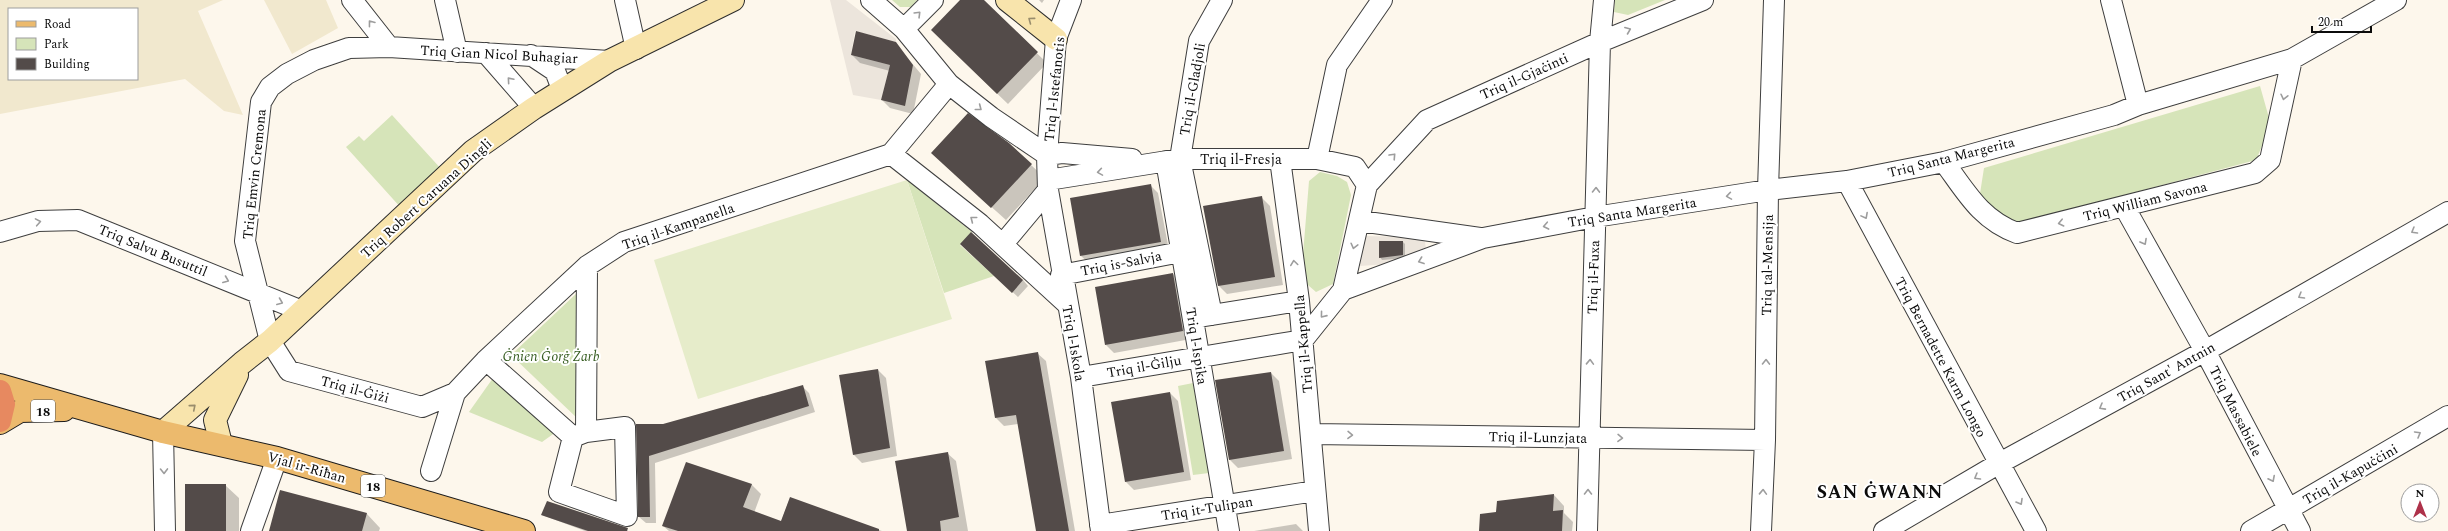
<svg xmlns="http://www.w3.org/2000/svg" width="2448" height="531" font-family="Spectral,serif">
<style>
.farmland{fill:#f1e8ce;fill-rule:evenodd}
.green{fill:#d6e4b9}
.pitch{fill:#e6ecca}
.plaza{fill:#ece5dc}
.shadow{fill:#0003}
.building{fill:#534b49}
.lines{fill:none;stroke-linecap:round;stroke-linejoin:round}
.street-casing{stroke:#3e3e3e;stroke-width:22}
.secondary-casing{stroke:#2d2d2d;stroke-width:24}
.primary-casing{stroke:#1c1c1c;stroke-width:24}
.highway-casing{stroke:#1c1c1c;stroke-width:24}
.street{stroke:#fff;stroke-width:20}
.secondary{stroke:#f8e4ac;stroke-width:22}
.primary{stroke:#ecba6d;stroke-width:22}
.highway{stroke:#e78960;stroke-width:22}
.oneway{stroke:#9d9d9d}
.oneway2{stroke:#998d6c}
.labels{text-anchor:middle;stroke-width:4;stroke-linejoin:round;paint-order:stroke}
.shield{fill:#fff;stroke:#545454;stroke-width:1}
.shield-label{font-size:13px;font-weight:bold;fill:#0b0b0b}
.street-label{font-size:14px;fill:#0b0b0b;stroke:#fff}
.park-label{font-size:14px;font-style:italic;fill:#375d22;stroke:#fff}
.district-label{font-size:18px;font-weight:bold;letter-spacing:1px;fill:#0b0b0b;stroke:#fff}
</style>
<rect width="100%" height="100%" fill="#fdf7ec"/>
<path class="farmland" d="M 0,0 L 223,0 L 198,11 L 243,115 L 224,111 L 185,79 L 0,114 ZM 9,9 L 137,9 L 137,79 L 9,79 Z
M 264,0 L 326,0 L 338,28 L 292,54 Z"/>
<path class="green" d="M 892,0 L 917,0 L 911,7 L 900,7 Z
M 1615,0 L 1665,0 L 1628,15 L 1614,12 Z
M 2260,86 L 2271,125 L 2256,160 L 2012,225 L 1979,200 L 1984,168 Z
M 392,115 L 443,171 L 402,209 L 346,147 L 359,136 L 364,141 Z
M 1320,172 L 1337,176 L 1347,182 L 1351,195 L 1333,284 L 1316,292 L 1301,279 L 1309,181 Z
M 907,180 L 972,232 L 960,245 L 994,276 L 944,293 Z
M 578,292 L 578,419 L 511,355 Z
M 493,378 L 556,432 L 542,442 L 469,412 Z
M 1193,383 L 1209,473 L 1193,475 L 1178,386 Z"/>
<path class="pitch" d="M 907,180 L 952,319 L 698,399 L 654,260 Z"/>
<path class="plaza" d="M 830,0 L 846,0 L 896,39 L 896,42 L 855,31 L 851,55 L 890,65 L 881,100 L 853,95 Z
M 1363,236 L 1417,237 L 1425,242 L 1426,249 L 1403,263 L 1360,266 Z"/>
<path class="shadow" d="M 962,0 L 982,0 L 1047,63 L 1008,104 L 942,41 Z
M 1039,0 L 1044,0 L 1042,3 Z
M 895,43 L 921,74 L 913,114 L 890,108 L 882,100 L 890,71 L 860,63 L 852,55 Z
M 1031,165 L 1045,178 L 1006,220 L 946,166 Z
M 1150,185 L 1158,193 L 1169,250 L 1090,264 L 1081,256 Z
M 1262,198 L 1270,206 L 1283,285 L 1227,294 L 1219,286 Z
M 1403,242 L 1405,244 L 1405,258 L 1382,260 L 1380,257 Z
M 967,250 L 1023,280 L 1028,286 L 1018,297 Z
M 1173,274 L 1181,282 L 1191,339 L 1114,353 L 1106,345 Z
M 1037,353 L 1046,361 L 1075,531 L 1037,531 L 1018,424 L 1004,426 L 996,418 Z
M 878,370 L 886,378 L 897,456 L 862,463 L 854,455 Z
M 1271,373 L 1279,381 L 1292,459 L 1238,468 L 1230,460 L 1216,381 Z
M 802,386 L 809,393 L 815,412 L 655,463 L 656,523 L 646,523 L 639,517 L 637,425 L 664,425 Z
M 1170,393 L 1178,401 L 1191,480 L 1134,490 L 1126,482 Z
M 947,453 L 956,461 L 968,531 L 908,531 Z
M 751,484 L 761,494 L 754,513 L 781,522 L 790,498 L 882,531 L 669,531 L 663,526 Z
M 225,485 L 239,498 L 239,531 L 186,531 Z
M 1554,495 L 1564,506 L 1564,513 L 1573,522 L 1572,531 L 1480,531 Z
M 367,514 L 380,528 L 379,531 L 272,531 Z
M 542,515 L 626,529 L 628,531 L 585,531 Z
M 1296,524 L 1303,531 L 1254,531 Z"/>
<path class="building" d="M 960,0 L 984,0 L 1038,52 L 997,94 L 931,30 Z
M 856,31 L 896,42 L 913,65 L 905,106 L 881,100 L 890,65 L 851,55 Z
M 968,113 L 1009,143 L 1032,164 L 991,208 L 931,153 Z
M 1151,184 L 1161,242 L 1080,256 L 1070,198 Z
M 1262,196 L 1275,277 L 1218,286 L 1203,206 Z
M 971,232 L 1023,280 L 1012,293 L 960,244 Z
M 1379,241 L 1403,241 L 1403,255 L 1379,258 Z
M 1173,273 L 1183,331 L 1105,345 L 1095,287 Z
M 1038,352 L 1069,531 L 1036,531 L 1016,415 L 995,418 L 985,361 Z
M 878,369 L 890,448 L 853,455 L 839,375 Z
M 1271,372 L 1284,451 L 1229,460 L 1215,380 Z
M 803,385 L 809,406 L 649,456 L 650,517 L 638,517 L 636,424 L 663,424 Z
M 1170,392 L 1184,472 L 1125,482 L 1111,402 Z
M 948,452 L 959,517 L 940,521 L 941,531 L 907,531 L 895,461 Z
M 686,462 L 752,484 L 743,507 L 781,521 L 790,497 L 879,529 L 879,531 L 678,531 L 662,526 Z
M 185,484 L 226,484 L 226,531 L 185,531 Z
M 280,490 L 367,513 L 362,531 L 269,531 Z
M 1554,494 L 1553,511 L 1563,510 L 1562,531 L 1479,531 L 1480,514 L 1496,512 L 1497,501 Z
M 547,501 L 628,528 L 627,531 L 588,531 L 541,515 Z"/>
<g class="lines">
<defs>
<path id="street" d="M 352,0 L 389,47
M 445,0 L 457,52
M 625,0 L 636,49
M 871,0 L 904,29 L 949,84 L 991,117 L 1047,155
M 1071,0 L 1056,39 L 1047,155 L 1048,190 L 1081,377 L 1101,531
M 2111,0 L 2138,105
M 904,29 L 933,0
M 486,53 L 534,108
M 531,55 L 555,71 L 562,89
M 891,154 L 980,224 L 1067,304
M 1047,155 L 1062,153 L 1132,159
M 1280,159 L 1299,301 L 1319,531
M 1317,159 L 1337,65 L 1382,0
M 1166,161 L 1229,531
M 1944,162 C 1966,192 1981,220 2017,233 L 2255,173 L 2270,160 L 2292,59
M 1048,180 L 1180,159 L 1317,159 L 1355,167 L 1367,185 L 1343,290
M 1847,181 L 2036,531
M 1367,185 L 1427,120 L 1600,42 L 1703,0
M 2125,208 L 2205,351 L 2300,531
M 1360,221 L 1480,238
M 0,232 L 38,221 L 78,220 L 302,311
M 1003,244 L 1048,190
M 1061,275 L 1181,252
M 1212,315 L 1180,159 L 1199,41 L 1222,0
M 1199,317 L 1299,301
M 1303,340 L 1343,290 L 1483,238 L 1595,217 L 1768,190 L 1847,181 L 1944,162 L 2114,115 L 2138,105 L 2292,59 L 2396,0
M 486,360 L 573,437
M 1081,377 L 1303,340
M 455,393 L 422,407 L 289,371 L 270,341 L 245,241 L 261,102 L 270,87 L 287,74 L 314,60 L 349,48 L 389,47 L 609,61
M 625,427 L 627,516 L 559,492 L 573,437 L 586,432 Z
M 163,432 L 165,531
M 586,432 L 587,266
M 1311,434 L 1765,440
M 431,471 L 455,393 L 486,360 L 587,266 L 624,242 L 891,154 L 949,84
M 1100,525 L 1315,491
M 251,531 L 277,458
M 1587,531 L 1600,42 L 1604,0
M 1761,531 L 1765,440 L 1768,190 L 1774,0
M 1884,531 L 1998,464 L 2205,351 L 2448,212
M 2251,531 L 2448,416"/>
<path id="secondary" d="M 1007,0 L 1056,39
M 163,432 L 242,363 L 270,341 L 473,151 L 534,108 L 609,61 L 733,0
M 221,444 L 215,420 L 237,375"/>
<path id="primary" d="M 0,385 L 163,432 L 277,458 L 524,531
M 0,423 L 20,411 L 64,410"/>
<path id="highway" d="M 0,391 L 4,404 L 0,421"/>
</defs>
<use href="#street" class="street-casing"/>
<use href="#secondary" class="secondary-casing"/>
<use href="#primary" class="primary-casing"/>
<use href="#highway" class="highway-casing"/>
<use href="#street" class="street"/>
<use href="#secondary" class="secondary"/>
<use href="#primary" class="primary"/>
<use href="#highway" class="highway"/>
</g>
<defs><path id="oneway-chevron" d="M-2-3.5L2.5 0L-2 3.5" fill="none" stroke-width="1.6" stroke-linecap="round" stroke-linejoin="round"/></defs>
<g class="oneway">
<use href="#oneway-chevron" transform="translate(918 14) rotate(-45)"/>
<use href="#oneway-chevron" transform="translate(371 23) rotate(-128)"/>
<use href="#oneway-chevron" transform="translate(1628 30) rotate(-22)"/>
<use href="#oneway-chevron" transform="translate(510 80) rotate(-131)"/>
<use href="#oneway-chevron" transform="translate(2284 97) rotate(103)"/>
<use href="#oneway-chevron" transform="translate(979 108) rotate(38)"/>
<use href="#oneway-chevron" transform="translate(1393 156) rotate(-47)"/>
<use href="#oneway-chevron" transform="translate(1100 172) rotate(171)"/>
<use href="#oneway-chevron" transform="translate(1596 190) rotate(-89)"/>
<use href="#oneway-chevron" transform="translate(1729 196) rotate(171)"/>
<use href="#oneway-chevron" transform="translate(1865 216) rotate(62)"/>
<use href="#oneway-chevron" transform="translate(973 219) rotate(-142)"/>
<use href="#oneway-chevron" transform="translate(38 222) rotate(-10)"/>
<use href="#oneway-chevron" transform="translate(2061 223) rotate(167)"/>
<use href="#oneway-chevron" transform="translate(1546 226) rotate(169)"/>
<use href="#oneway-chevron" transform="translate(2414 231) rotate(150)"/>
<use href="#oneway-chevron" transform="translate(2144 242) rotate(61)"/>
<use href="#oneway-chevron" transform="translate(1354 246) rotate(104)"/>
<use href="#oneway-chevron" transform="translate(1421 261) rotate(160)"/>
<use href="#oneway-chevron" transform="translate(1294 263) rotate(-98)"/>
<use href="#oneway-chevron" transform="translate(226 280) rotate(22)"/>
<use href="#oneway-chevron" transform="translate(2301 296) rotate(150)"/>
<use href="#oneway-chevron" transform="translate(280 302) rotate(22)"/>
<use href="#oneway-chevron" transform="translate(1323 315) rotate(129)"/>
<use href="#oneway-chevron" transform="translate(1590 362) rotate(-88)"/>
<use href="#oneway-chevron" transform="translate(1766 362) rotate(-89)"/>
<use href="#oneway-chevron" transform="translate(2102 407) rotate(151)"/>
<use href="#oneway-chevron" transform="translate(2418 434) rotate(-30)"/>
<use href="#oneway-chevron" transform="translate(1350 435) rotate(1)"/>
<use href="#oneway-chevron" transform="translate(1620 438) rotate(1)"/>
<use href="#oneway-chevron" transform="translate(164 471) rotate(89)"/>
<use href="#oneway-chevron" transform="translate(1977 477) rotate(150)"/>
<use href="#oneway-chevron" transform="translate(2272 479) rotate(63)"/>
<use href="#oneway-chevron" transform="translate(1588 492) rotate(-90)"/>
<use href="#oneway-chevron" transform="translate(1763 492) rotate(-88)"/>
<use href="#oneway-chevron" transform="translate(2020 502) rotate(60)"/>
</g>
<g class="oneway2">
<use href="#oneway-chevron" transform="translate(1031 20) rotate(-143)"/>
<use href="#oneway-chevron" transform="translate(193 407) rotate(-40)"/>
</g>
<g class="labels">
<g class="shield">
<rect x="31" y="400" width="24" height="22" rx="3"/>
<rect x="361" y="475" width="24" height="22" rx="3"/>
</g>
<g class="shield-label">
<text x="43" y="416">18</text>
<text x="373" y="491">18</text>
</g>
<g class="street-label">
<text transform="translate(499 54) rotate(3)" y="5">Triq Gian Nicol Buhagiar</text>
<text transform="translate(1524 76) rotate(-24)" y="5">Triq il-Gjaċinti</text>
<text transform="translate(1054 89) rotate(-84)" y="5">Triq l-Istefanotis</text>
<text transform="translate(1192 89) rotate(-80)" y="5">Triq il-Gladjoli</text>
<text transform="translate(1951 157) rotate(-14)" y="5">Triq Santa Margerita</text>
<text x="1241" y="164">Triq il-Fresja</text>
<text transform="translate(254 174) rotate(-84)" y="5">Triq Emvin Cremona</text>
<text transform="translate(426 198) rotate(-42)" y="5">Triq Robert Caruana Dingli</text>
<text transform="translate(2145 201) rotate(-14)" y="5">Triq William Savona</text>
<text transform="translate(1632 212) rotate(-9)" y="5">Triq Santa Margerita</text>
<text transform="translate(678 226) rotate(-19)" y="5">Triq il-Kampanella</text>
<text transform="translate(153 250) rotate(22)" y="5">Triq Salvu Busuttil</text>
<text transform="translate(1121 263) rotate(-11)" y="5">Triq is-Salvja</text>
<text transform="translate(1767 265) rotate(-89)" y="5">Triq tal-Mensija</text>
<text transform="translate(1593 277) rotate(-88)" y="5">Triq il-Fuxa</text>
<text transform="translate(1074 343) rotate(80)" y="5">Triq l-Iskola</text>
<text transform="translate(1303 344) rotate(-95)" y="5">Triq il-Kappella</text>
<text transform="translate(1197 346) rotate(81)" y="5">Triq l-Ispika</text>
<text transform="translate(1941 357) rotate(62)" y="5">Triq Bernadette Karm Longo</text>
<text transform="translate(1144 366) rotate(-10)" y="5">Triq il-Ġilju</text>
<text transform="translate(2166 372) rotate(-29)" y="5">Triq Sant' Antnin</text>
<text transform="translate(355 389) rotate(15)" y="5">Triq il-Ġiżi</text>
<text transform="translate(2236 411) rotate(63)" y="5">Triq Massabiele</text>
<text transform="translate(1538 437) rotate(1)" y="5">Triq il-Lunzjata</text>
<text transform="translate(307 467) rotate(16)" y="5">Vjal ir-Riħan</text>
<text transform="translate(2350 474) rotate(-30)" y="5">Triq il-Kapuċċini</text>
<text transform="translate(1207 508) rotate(-9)" y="5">Triq it-Tulipan</text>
</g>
<g class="park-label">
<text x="551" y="361">Ġnien Ġorġ Żarb</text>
</g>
<g class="district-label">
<text x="1880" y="498">SAN ĠWANN</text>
</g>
</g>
<rect x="8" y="8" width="130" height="72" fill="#ffffff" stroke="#9d9d9d"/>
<rect x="16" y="21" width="20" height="6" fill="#ecba6d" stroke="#9d9d9d"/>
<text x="44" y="28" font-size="12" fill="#0b0b0b">Road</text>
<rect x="16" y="38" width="20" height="12" fill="#d6e4b9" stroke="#9d9d9d"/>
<text x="44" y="48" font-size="12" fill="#0b0b0b">Park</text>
<rect x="16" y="58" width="20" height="12" fill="#534b49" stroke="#9d9d9d"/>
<text x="44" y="68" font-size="12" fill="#0b0b0b">Building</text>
<g transform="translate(2420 503)"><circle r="19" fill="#ffffff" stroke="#9d9d9d"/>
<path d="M0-3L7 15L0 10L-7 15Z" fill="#ae314a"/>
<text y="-6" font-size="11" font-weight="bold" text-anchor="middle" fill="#0b0b0b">N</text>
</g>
<path d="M2312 26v6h59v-6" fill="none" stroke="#0b0b0b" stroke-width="2"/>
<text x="2318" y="26" font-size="12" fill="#0b0b0b" stroke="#ffffff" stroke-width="3" paint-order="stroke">20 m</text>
</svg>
